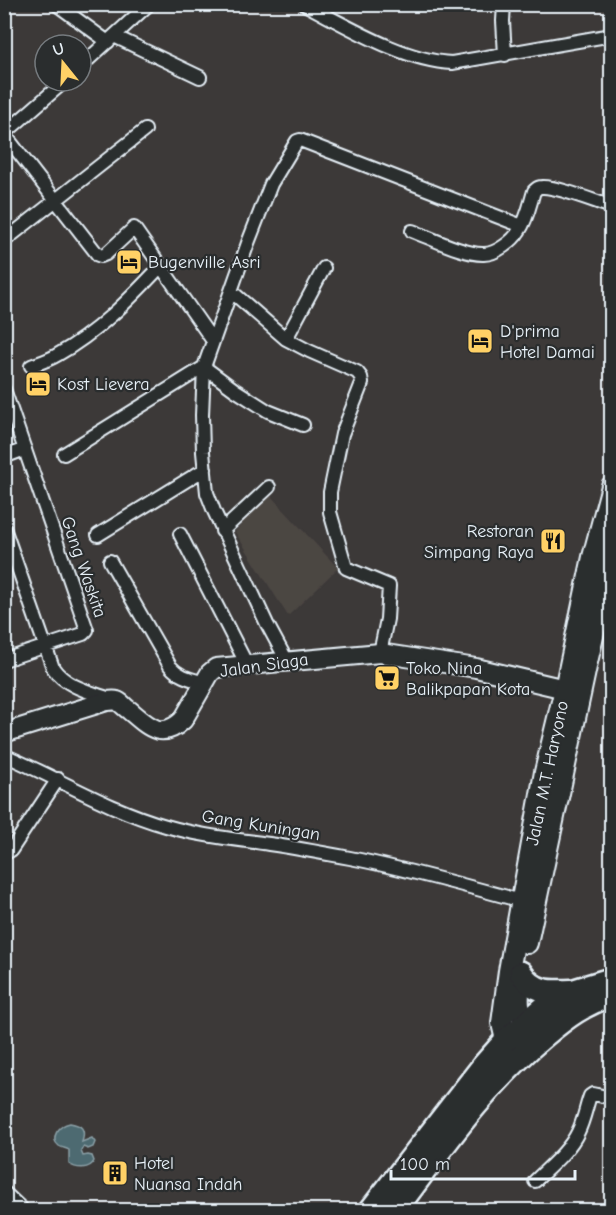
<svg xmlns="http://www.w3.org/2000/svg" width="616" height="1215" font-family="'Comic Neue',sans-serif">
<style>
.built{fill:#4c4643}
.water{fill:#4d6a71;stroke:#8ba0a7;stroke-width:1.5}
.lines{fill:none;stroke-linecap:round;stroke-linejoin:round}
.street-casing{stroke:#e8f1f8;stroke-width:16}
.secondary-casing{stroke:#e8f1f8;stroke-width:22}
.primary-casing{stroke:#e8f1f8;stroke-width:24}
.highway-casing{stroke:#e8f1f8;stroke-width:27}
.street{stroke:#2a2d2e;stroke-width:12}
.secondary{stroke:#2a2d2e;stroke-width:18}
.primary{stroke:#2a2d2e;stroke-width:20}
.highway{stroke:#2a2d2e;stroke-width:22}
.labels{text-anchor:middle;stroke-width:4.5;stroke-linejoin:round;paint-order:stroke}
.poi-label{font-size:18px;fill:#e8f1f8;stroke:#2a2d2e;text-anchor:start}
.street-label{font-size:18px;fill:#e8f1f8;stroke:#2a2d2e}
</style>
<rect width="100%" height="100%" fill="#3c3938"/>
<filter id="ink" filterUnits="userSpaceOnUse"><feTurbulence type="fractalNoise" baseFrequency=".0167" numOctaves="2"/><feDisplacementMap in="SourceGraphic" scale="12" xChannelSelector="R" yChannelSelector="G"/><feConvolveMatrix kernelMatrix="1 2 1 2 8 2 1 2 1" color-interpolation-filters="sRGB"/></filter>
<g filter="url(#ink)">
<path class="built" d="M 267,492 L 338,568 L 288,616 L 235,532 Z"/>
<path class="water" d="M 70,1123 C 82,1125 86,1129 82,1142 L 92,1138 L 95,1142 L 93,1147 L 88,1149 L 83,1147 L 81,1151 L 83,1156 L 88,1155 L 92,1156 L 94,1161 C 90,1170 76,1169 69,1164 L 69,1150 C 66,1148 62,1148 59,1146 C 49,1138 59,1125 70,1123 Z"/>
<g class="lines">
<defs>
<path id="street" d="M 56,4 L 108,42
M 304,4 C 347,26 404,61 452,63 L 612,35
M 504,4 L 503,21 L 505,55
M 114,36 L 200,77
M 81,66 L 149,4
M 4,134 L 65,81
M 5,135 L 98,255 L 101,256 L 106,254 L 134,228 L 213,341
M 412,231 C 431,238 465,255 484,254 C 496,254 513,241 519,231 C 527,220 530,204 534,191 C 538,188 537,187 542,187 C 557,186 596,202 612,207
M 4,241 L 145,130
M 231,291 L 286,339 L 309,351 L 357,372 L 361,377 L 362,383 L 342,434 L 330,492 L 330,512 L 346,568 L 389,586 L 387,619 L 380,653
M 286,339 L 324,268
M 31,366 C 39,363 49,360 57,355 C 97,333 130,299 161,266
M 4,389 L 87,630 L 83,634 L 4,660
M 64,454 L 204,367 L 235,390 L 268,411 L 303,425
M 4,457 L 25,449
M 4,528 L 53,668 C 67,688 91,692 113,700
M 222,531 L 269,487
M 180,534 L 247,665
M 98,535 L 205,469
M 110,561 L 170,666 C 179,677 191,679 205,683
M 287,661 L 267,624 L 214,511 L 207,493 L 203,452 L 202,415 L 204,367 L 248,243 L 271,184 L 297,141 L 300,140 L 522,226
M 4,755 C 58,778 109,810 166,826 C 200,836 234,839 269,844 C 296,848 323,853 350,858 C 408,869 465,886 522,901
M 4,854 L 11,850 L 58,779
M 535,1181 C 550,1166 569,1151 578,1132 C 584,1120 586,1107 590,1096 L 593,1094 L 612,1098
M 4,1192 L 23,1210"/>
<path id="secondary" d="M 4,733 L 107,701 C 110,701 114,700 117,701 C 121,702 125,708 129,710 C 148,726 161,741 183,720 L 210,673 L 216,668 L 380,653 L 476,668 L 565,689"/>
<path id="primary" d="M 527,943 L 587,662 L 612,556
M 521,972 C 518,1001 514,1011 534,1034
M 515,1050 L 506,1040 L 502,1023 L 509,971 L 545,772 L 565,689 L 593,557 L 612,486"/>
<path id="highway" d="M 521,973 C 534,993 550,992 572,991
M 371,1210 L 483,1066 L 506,1040 L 546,1006 L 573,991 L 612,979
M 395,1210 C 441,1149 485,1085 545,1035 C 565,1018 585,1003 612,995"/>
</defs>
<use href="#street" class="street-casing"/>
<use href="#secondary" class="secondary-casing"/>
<use href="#primary" class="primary-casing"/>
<use href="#highway" class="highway-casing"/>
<use href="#street" class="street"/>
<use href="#secondary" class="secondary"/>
<use href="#primary" class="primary"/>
<use href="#highway" class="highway"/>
</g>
</g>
<defs>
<symbol id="hotel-square" viewBox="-11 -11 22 22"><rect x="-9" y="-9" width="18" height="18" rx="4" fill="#ffd166" stroke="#2a2d2e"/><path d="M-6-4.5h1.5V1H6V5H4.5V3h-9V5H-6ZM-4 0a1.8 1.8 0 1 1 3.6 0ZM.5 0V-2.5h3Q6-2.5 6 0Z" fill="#111"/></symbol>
<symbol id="restaurant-square" viewBox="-11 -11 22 22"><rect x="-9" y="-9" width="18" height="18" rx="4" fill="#ffd166" stroke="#2a2d2e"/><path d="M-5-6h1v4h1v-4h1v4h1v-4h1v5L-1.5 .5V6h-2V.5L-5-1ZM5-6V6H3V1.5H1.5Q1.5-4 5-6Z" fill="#111"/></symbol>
<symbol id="supermarket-square" viewBox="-11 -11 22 22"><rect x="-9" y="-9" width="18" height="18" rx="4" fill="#ffd166" stroke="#2a2d2e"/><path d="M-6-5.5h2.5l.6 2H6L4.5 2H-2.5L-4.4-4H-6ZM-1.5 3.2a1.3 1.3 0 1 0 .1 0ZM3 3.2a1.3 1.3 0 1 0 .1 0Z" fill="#111"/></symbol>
<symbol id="building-square" viewBox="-11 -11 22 22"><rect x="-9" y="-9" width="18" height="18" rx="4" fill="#ffd166" stroke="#2a2d2e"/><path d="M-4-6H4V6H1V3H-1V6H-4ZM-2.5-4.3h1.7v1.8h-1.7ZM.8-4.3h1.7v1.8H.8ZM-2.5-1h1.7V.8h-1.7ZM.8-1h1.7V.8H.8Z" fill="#111"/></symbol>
</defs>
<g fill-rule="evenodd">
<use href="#hotel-square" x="114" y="247" width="30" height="30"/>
<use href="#hotel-square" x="465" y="326" width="30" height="30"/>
<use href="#hotel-square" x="23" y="369" width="30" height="30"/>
<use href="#restaurant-square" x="538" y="526" width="30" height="30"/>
<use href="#supermarket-square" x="372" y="663" width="30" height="30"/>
<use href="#building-square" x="100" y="1158" width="30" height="30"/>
</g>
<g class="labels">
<g class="poi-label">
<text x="148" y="268">Bugenville Asri</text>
<text x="500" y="337">D'prima<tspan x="500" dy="21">Hotel Damai</tspan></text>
<text x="57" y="390">Kost Lievera</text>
<text x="534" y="537" text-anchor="end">Restoran<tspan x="534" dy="21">Simpang Raya</tspan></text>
<text x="406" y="674">Toko Nina<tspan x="406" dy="21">Balikpapan Kota</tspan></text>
<text x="134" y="1169">Hotel<tspan x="134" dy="21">Nuansa Indah</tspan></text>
</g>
<g class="street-label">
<text transform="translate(84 567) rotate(71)" y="6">Gang Waskita</text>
<text transform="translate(264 665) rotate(-8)" y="6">Jalan Siaga</text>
<text transform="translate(547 773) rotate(-78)" y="6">Jalan M.T. Haryono</text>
<text transform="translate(261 825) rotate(9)" y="6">Gang Kuningan</text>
</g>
</g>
<rect width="616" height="1215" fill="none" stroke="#2a2d2e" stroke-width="24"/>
<rect x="12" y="12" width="592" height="1191" fill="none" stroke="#e8f1f8" stroke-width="2" filter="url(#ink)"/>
<g transform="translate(63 63) rotate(342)"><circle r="28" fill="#2a2d2e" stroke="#767b7f" stroke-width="1.5"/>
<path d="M0-4.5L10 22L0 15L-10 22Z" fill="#ffd166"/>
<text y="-9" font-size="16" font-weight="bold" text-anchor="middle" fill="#e8f1f8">U</text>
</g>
<path d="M391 1170v9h184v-9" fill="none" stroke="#e8f1f8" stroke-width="3"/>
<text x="400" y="1170" font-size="18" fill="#e8f1f8" stroke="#2a2d2e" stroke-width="4.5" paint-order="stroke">100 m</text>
</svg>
